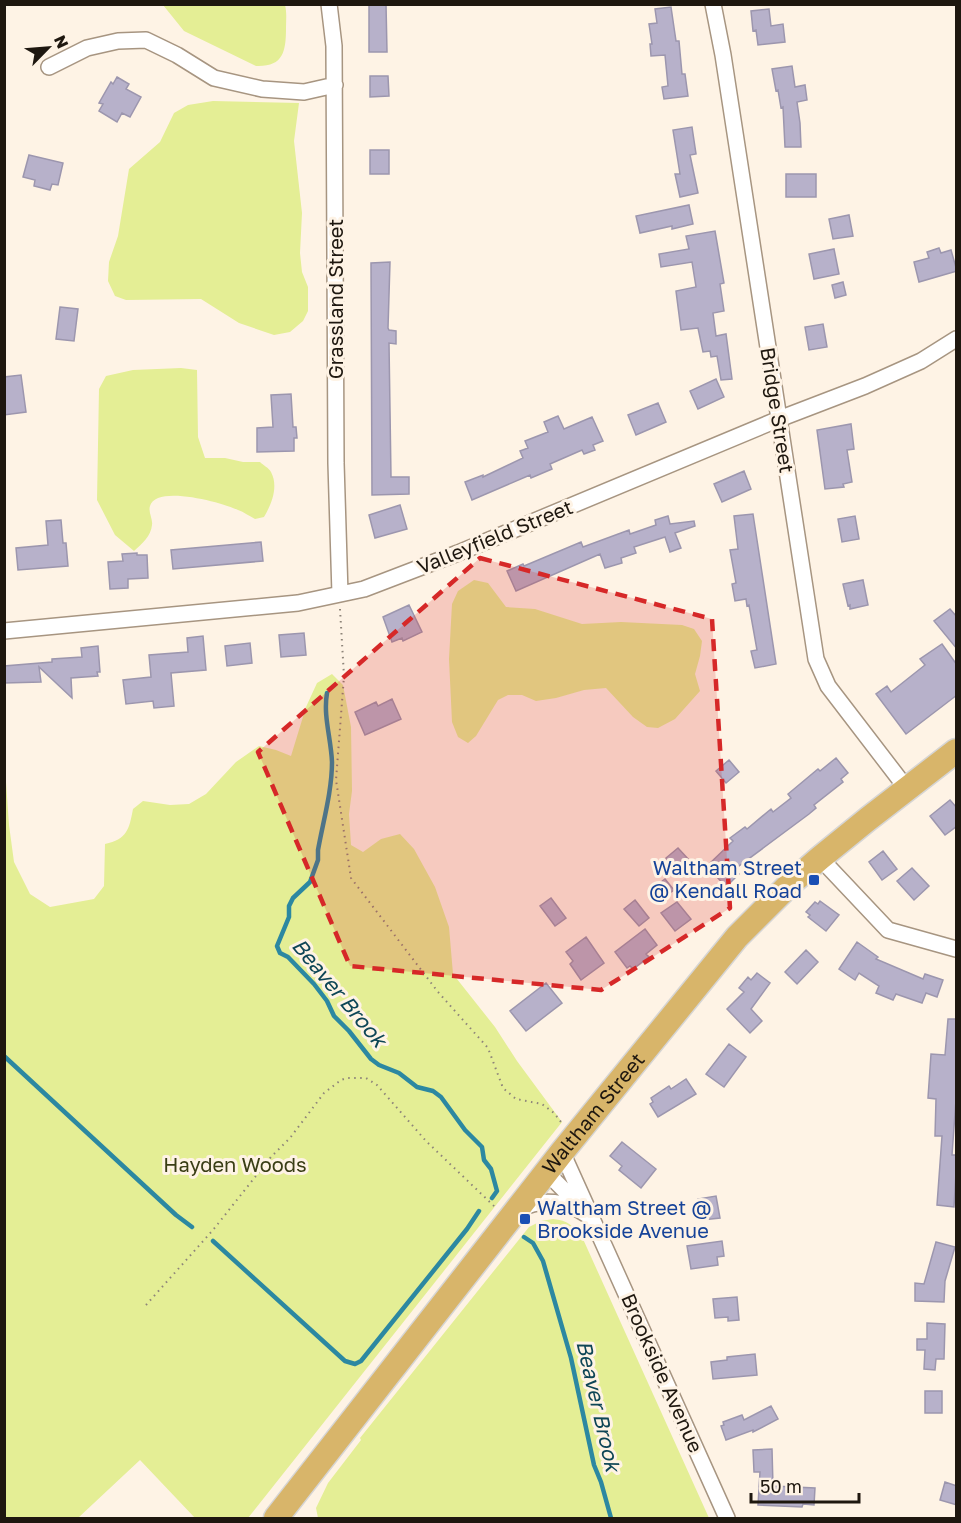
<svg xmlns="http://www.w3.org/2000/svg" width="961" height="1523" font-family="'Golos Text',sans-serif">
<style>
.green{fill:#e4ee95}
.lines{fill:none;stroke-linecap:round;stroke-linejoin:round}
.stream{stroke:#2c88a1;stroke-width:4.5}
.building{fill:#b7b1ca;stroke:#9c96ae;stroke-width:1.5}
.street-casing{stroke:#a79581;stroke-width:18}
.primary-casing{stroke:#d6d5d4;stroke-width:27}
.path{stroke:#8d8479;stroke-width:2;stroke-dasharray:1.5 4.5;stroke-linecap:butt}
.street{stroke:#fff;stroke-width:15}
.primary{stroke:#d8b56a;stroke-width:24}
.marked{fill:#d62828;fill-opacity:0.2;stroke:#d62828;stroke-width:4.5;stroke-dasharray:12 8;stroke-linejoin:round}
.transit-dot{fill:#1a4fb4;stroke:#fef3e5;stroke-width:2}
.labels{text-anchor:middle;stroke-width:6;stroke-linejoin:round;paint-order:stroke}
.street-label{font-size:20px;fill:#1e170f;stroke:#fef3e5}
.transit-label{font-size:20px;fill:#164399;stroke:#fef3e5;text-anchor:end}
.park-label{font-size:20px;fill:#3a3e15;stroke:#fef3e5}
.water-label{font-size:21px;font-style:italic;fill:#0e4656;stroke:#fef3e5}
</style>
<rect width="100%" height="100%" fill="#fef3e5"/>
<path class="green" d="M 163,5 L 285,5 C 287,13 286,20 286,28 C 286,52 283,67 256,66 L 184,31 Z
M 213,101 L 299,103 L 294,141 L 302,213 L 300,253 L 302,272 L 308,287 L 308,311 L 303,321 L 290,332 L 274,335 L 239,323 L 201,299 L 126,300 L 115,296 L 108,281 L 109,262 L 118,236 L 129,169 L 160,142 L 174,113 L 188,105 Z
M 181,368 L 197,370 L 198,437 L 205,458 L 225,458 L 243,462 L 260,462 C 263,465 269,468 271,472 C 279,487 271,505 264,517 L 255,519 C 249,516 244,512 238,510 C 224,503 156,484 150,506 C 148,512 153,519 152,525 C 151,536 142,544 134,551 L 115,535 L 97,500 L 99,389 L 106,376 L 133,370 Z
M 474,580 L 488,583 L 506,607 L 535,609 L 582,624 L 621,622 L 682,625 L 694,629 L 702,641 L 700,656 L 695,674 L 700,691 L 675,719 L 658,728 L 647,727 L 633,717 L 606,688 L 584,690 L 556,698 L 536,701 L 522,695 L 508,695 L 498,700 L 476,736 L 468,743 L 458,737 L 452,722 L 449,659 L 452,604 L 458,591 Z
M 332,674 L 343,685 L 351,727 L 352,791 L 349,814 L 351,845 L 363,852 L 381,839 L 400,834 L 414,849 L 435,887 L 449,927 L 453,974 L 495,1027 L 517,1061 L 562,1122 L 248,1518 L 195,1518 L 140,1460 L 78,1518 L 5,1518 L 5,782 L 6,782 L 9,825 L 14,862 L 30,894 L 50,907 L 94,899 L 104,886 L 105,844 C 127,839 129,830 133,809 L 143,801 L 170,805 L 189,804 L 206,794 L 236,762 L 259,746 L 276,750 L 291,756 L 306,707 L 317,683 Z
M 553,1219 C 567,1220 576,1227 583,1239 L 709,1518 L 318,1518 L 316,1508 L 328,1483 L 361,1440 L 360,1438 L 529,1227 L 541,1221 Z"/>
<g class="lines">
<path class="stream" d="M 327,693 C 323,716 331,738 332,762 C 332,791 323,822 318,850 L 318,860 L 310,882 L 293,898 L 289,906 L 289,917 L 277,946 L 280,953 L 288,957 L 314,984 L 327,1001 L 334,1016 L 349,1031 L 371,1059 L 379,1065 L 399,1073 L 417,1087 L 433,1091 L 441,1097 L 465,1130 L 482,1147 L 484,1160 L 491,1169 L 497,1191 L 492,1198
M 4,1056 L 176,1215 L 192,1227
M 524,1237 L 533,1243 L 543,1261 L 571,1358 L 594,1465 L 601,1482 L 611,1518
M 213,1241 L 345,1361 L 355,1364 L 361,1361 L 467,1229 L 479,1211"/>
</g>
<path class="building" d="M 369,4 L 386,4 L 387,52 L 369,52 Z
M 671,7 L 676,41 L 679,41 L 682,74 L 685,74 L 688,96 L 664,99 L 662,87 L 668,86 L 665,55 L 651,56 L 650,44 L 652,44 L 649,24 L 657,23 L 655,9 Z
M 769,9 L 771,26 L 783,24 L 785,42 L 758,45 L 756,30 L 753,31 L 751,11 Z
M 792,66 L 795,87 L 805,85 L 807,100 L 797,102 L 800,123 L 801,147 L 785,147 L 783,107 L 781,108 L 778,90 L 776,91 L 772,69 Z
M 370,76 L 388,76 L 389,96 L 370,97 Z
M 117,77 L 129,84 L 126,89 L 141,97 L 130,117 L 122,113 L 117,122 L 99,111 L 103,104 L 99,103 L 111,82 L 113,84 Z
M 692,127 L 696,154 L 690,155 L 698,193 L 680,197 L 675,174 L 680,174 L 673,130 Z
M 370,150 L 389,150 L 389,174 L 370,174 Z
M 29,155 L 63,163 L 58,185 L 52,184 L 50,190 L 34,186 L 35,180 L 23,177 Z
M 786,174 L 816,174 L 816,197 L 786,197 Z
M 689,205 L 693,224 L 672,229 L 672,226 L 640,233 L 636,216 Z
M 849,215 L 853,236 L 833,239 L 829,219 Z
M 715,231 L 724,283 L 720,284 L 724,311 L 713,313 L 716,336 L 726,334 L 732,379 L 721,380 L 717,356 L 711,357 L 710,351 L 703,352 L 698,328 L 681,330 L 676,291 L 696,287 L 692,262 L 661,267 L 659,254 L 689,249 L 686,236 Z
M 939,248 L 941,253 L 951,250 L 957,271 L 919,282 L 914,262 L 929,258 L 927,252 Z
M 834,249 L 839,274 L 814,279 L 809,254 Z
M 390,262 L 388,328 L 389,330 L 396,331 L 396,344 L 389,343 L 391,477 L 409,477 L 409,494 L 372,495 L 371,263 Z
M 843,282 L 846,295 L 835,298 L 832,285 Z
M 60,307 L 78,309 L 74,341 L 56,339 Z
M 823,324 L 827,347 L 809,350 L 805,327 Z
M 21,375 L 26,412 L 4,415 L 4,377 Z
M 716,379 L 724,397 L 698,409 L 690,391 Z
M 291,394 L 293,427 L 296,427 L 297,438 L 294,438 L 294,451 L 257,452 L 257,428 L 273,427 L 271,395 Z
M 658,403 L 666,422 L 636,435 L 628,415 Z
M 558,416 L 564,429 L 592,417 L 603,441 L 593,445 L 595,450 L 584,454 L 582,450 L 550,464 L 552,469 L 531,478 L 530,475 L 472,500 L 465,482 L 483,475 L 483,477 L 523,458 L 520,451 L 528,448 L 525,441 L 548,432 L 544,422 Z
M 851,424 L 854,449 L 847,450 L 852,482 L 843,484 L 844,487 L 825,489 L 817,430 Z
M 744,471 L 751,489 L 722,502 L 714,484 Z
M 400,505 L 407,529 L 375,538 L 369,515 Z
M 753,514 L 776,664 L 755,668 L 751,651 L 757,650 L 749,605 L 747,606 L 746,599 L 735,601 L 732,584 L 736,583 L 730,550 L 738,549 L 734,516 Z
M 668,516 L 670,524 L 694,521 L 695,526 L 675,533 L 681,548 L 670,552 L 665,537 L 634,547 L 636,553 L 621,558 L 622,563 L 605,568 L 600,554 L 516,591 L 507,571 L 523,564 L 524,566 L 581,542 L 583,547 L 629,530 L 630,534 L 656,525 L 655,520 Z
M 855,516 L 859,539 L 842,542 L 838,519 Z
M 61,520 L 63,543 L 66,543 L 68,566 L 18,570 L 16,548 L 48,545 L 46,521 Z
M 261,542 L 263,561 L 173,569 L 171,550 Z
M 137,553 L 137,555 L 147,555 L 148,578 L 128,579 L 128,588 L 110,589 L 108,562 L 123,561 L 122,554 Z
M 863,580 L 868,605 L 850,609 L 850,605 L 848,606 L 843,584 Z
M 409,605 L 422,632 L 403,641 L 402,638 L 392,642 L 383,617 Z
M 950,609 L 957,617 L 957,649 L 934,621 Z
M 304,633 L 306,655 L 281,657 L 279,635 Z
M 203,636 L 206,670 L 171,673 L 174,706 L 154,708 L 153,701 L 126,704 L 123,680 L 151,677 L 149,655 L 188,652 L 187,638 Z
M 250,643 L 252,663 L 227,666 L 225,646 Z
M 942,644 L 957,665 L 957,695 L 906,734 L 876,694 L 887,686 L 891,692 L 925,665 L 920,659 Z
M 98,646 L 100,672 L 97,672 L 98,676 L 71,678 L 72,698 L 39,667 L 41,682 L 4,683 L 4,666 L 52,662 L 52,659 L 82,657 L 81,648 Z
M 392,699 L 401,719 L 365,735 L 355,712 L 376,702 L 378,706 Z
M 836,758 L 848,773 L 841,779 L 843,782 L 814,805 L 816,808 L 809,814 L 735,869 L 739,874 L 726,887 L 707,866 L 733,841 L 730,838 L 745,827 L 747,829 L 771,809 L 773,812 L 791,798 L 788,794 L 818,769 L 820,771 Z
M 729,760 L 739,772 L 726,783 L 716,771 Z
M 950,800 L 957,808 L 957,826 L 945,835 L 930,816 Z
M 678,848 L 690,861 L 678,872 L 666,858 Z
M 883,851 L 897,869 L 882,880 L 869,862 Z
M 912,868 L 929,886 L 914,900 L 897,881 Z
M 665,879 L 674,890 L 664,897 L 656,886 Z
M 551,898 L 566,918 L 555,926 L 540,906 Z
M 635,900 L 649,918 L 639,926 L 624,909 Z
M 820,901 L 839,915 L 826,931 L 808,917 L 810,915 L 806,912 L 815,902 L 818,904 Z
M 677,902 L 691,919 L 675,931 L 661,913 Z
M 645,929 L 657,945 L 646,954 L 649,957 L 633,969 L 630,966 L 627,968 L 615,952 Z
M 586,937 L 604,963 L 581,980 L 570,964 L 573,961 L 566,952 Z
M 857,942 L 878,957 L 876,959 L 923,979 L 925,974 L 943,980 L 937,997 L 926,993 L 922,1003 L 896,994 L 893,1000 L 876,993 L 879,986 L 859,973 L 855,980 L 839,969 Z
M 806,950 L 818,962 L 797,984 L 785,972 Z
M 757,973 L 770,983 L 751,1009 L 762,1021 L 750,1033 L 727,1009 L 744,992 L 739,988 L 748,977 L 751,980 Z
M 546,983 L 562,1003 L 526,1031 L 510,1011 Z
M 948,1019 L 957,1019 L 957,1086 L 952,1155 L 957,1155 L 954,1207 L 937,1205 L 942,1136 L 935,1136 L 936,1099 L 928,1098 L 931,1054 L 945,1055 Z
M 729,1044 L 746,1057 L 724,1087 L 706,1074 Z
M 686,1079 L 696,1094 L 658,1117 L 650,1104 L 653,1102 L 651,1098 L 669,1086 L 671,1089 Z
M 622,1142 L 656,1169 L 641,1188 L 619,1170 L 622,1166 L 610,1156 Z
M 716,1196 L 720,1218 L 702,1220 L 698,1199 Z
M 722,1241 L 724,1256 L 717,1257 L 718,1265 L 691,1269 L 687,1246 Z
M 936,1242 L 955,1247 L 945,1281 L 944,1302 L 915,1301 L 915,1283 L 924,1284 Z
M 737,1297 L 739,1320 L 728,1321 L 728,1317 L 715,1318 L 713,1299 Z
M 927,1323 L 945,1324 L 944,1359 L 936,1359 L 935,1370 L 924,1369 L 925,1350 L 917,1350 L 917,1339 L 927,1339 Z
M 755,1354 L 757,1375 L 713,1379 L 711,1362 L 727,1360 L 727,1357 Z
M 925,1391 L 942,1391 L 942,1413 L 925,1413 Z
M 771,1406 L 778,1419 L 753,1432 L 753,1430 L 726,1440 L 721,1426 L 724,1425 L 723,1422 L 742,1415 L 744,1420 Z
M 772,1449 L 773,1486 L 815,1488 L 814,1505 L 803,1504 L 802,1507 L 758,1505 L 760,1472 L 754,1472 L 753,1450 Z
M 945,1482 L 957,1486 L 957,1505 L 940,1500 Z"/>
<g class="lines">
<defs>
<path id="street" d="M 329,4 L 334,46 L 336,463 L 340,594
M 713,4 L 723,55 L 816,659 L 828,686 L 907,789
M 49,67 L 87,48 L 118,41 L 146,40 L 177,55 L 214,78 L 262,89 L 304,92 L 335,85
M 4,631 L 298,603 L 364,589 L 458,553 L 779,419 L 865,386 L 921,361 L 956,339
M 820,858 L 888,930 L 956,949
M 562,1152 L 727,1518
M 546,1172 L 582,1208
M 518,1210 C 542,1197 567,1201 589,1216"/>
<g id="primary">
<path id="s1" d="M 276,1518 L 562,1152 L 737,937 L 790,884 L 820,858 L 868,819 L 956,751"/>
</g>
</defs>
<use href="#street" class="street-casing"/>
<use href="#primary" class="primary-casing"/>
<path class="path" d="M 340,609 L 344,676 L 336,780 L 351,878 L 438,992 L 488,1048 L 503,1088 L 516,1099 L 542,1104 L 554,1113 L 561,1122
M 146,1305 L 213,1230 L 271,1157 L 290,1138 L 324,1093 L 341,1080 L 347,1078 L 366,1078 L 377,1085 L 426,1141 L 495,1207"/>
<use href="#street" class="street"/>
<use href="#primary" class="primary"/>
</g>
<path class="marked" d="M 480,558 L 712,619 L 730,908 L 601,990 L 350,966 L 258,752 Z"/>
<g class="transit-dot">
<rect x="808" y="874" width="12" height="12" rx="3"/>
<rect x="519" y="1213" width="12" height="12" rx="3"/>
</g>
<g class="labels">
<g class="street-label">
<text transform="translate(336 299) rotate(-90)" y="7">Grassland Street</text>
<text transform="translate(777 410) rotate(81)" y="7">Bridge Street</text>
<text transform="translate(495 537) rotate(-22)" y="7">Valleyfield Street</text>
<text dy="7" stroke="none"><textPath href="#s1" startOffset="514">Waltham Street</textPath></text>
<text transform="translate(662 1373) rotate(66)" y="7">Brookside Avenue</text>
</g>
<g class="transit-label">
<text x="802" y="875">Waltham Street<tspan x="802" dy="23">@ Kendall Road</tspan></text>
<text x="537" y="1215" text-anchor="start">Waltham Street @<tspan x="537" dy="23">Brookside Avenue</tspan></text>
</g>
<g class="park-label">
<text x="235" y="1172">Hayden Woods</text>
</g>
<g class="water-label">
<text transform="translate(339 993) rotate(50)" y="7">Beaver Brook</text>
<text transform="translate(598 1406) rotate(77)" y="7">Beaver Brook</text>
</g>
</g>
<rect width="961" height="1523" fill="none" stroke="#1e170f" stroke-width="12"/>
<g transform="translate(48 48) rotate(65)" stroke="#fef3e5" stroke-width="4.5" paint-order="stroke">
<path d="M0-4.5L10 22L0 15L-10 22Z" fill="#1e170f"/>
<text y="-9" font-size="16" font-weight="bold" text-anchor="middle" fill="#1e170f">N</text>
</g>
<path d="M751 1493v9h108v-9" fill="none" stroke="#1e170f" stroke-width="3"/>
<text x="760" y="1493" font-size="18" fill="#1e170f" stroke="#fef3e5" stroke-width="4.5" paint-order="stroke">50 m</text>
</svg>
